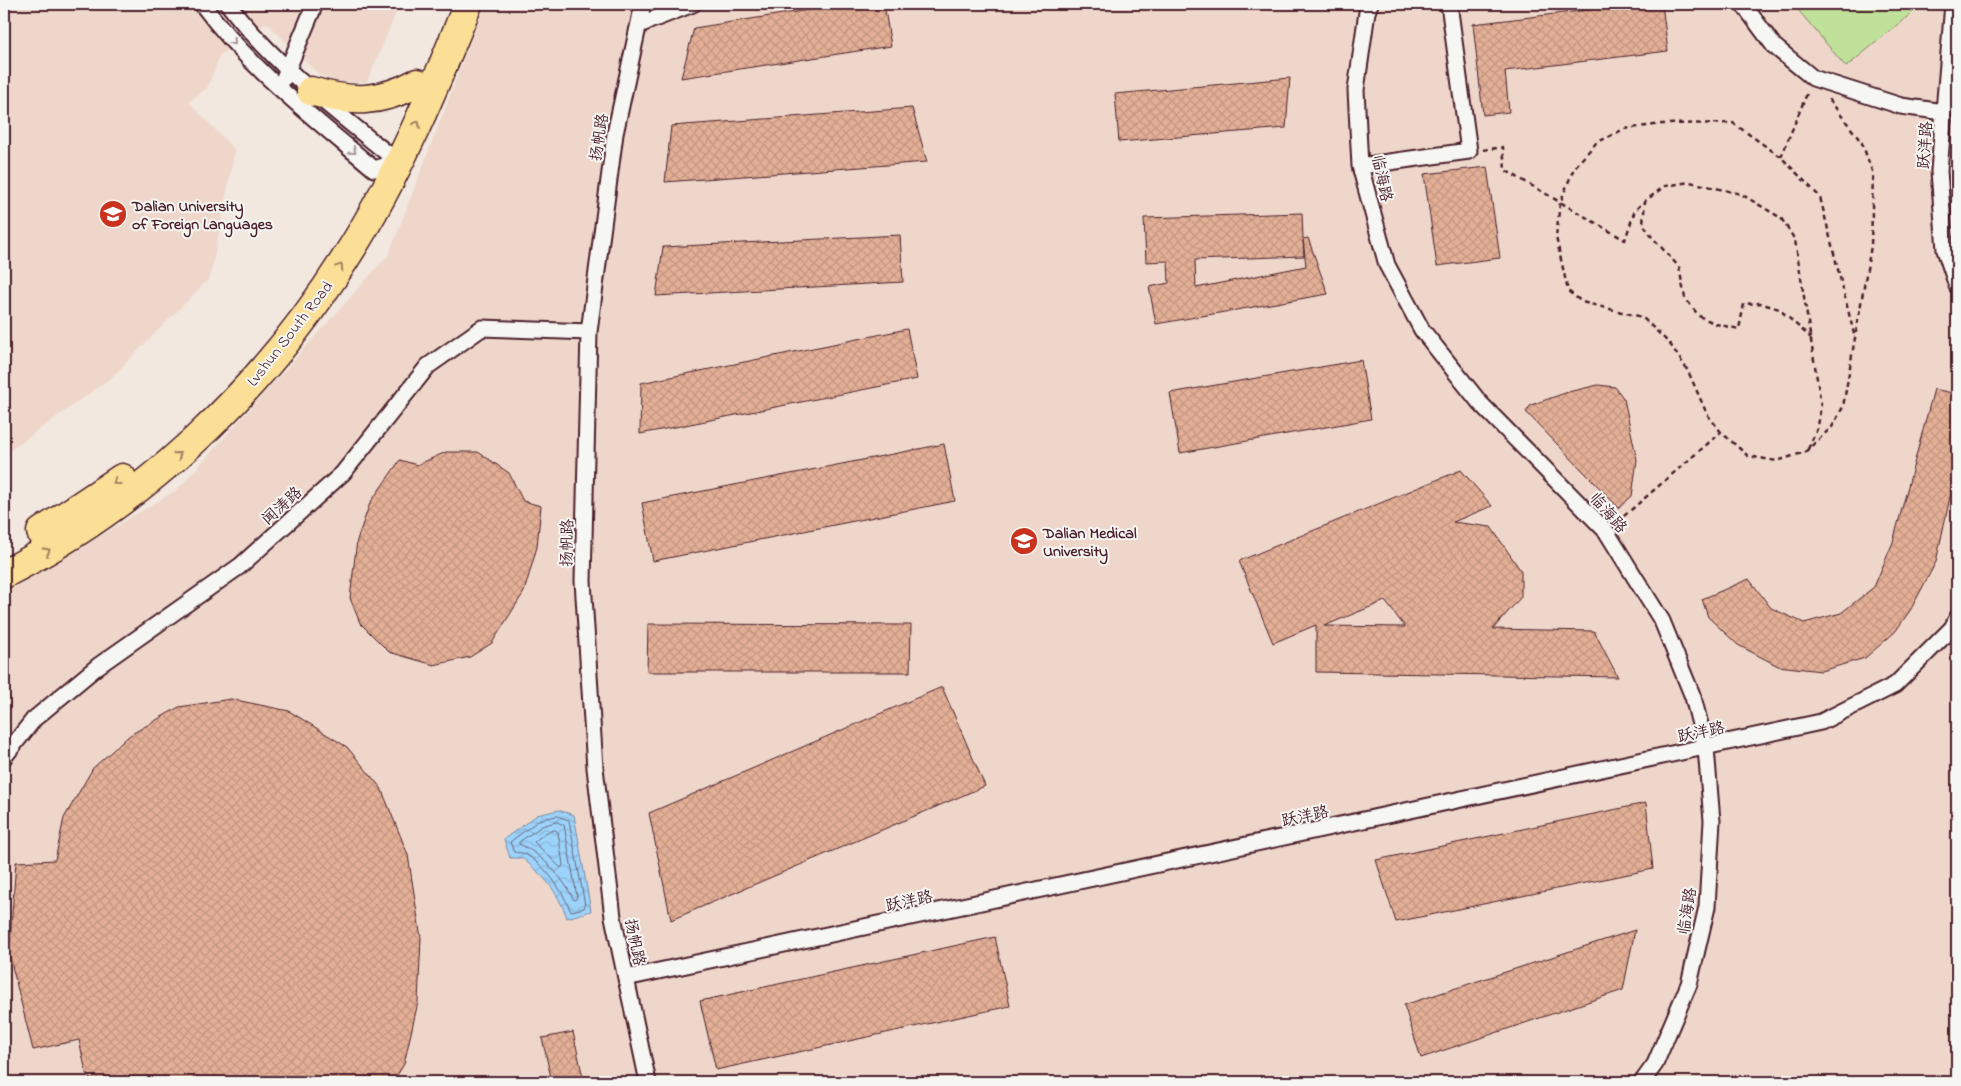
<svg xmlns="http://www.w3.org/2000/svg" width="1961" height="1086" font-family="'Indie Flower','LXGW WenKai TC',sans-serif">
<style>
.built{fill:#eed7ca}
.park{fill:#c0e19a;stroke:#858062}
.water{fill:url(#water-waves);stroke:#7b8ba8}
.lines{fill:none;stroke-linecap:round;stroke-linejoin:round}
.shore{stroke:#6b677e;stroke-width:1}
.building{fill:url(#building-cross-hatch);stroke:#4a1f2b;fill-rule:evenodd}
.street-casing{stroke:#4a1f2b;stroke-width:19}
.highway-casing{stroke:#4a1f2b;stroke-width:31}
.path{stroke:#4a1f2b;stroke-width:2.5;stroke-dasharray:5 4;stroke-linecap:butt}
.street{stroke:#f6f6f2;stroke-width:15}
.highway{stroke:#fbdf96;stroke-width:28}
.oneway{stroke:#a99598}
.oneway2{stroke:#a27f60}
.labels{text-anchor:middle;stroke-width:4;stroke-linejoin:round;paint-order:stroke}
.street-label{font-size:16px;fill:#4a1f2b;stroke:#f6f6f2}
.poi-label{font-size:16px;font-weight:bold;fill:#4a1f2b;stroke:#f6f6f2;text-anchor:start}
</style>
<defs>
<pattern id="water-waves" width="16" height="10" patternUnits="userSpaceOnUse" patternTransform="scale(1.25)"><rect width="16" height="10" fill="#9cd3fb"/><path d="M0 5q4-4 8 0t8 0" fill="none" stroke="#88b5d7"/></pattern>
<pattern id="building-cross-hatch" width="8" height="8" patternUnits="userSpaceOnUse" patternTransform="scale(1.25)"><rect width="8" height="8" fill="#e3af96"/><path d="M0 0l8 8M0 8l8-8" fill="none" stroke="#c49681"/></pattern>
</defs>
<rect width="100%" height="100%" fill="#f2e8e0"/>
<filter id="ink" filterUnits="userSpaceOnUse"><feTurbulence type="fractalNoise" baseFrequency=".02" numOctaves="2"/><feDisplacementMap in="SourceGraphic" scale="10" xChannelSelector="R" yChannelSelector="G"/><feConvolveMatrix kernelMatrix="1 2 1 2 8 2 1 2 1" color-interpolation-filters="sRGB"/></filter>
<g filter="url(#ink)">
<path class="built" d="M 4,4 L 400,4 L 367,82 L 336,83 L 318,74 L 267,23 L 220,55 L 208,87 L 189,102 L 235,150 L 210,278 L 111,378 L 4,455 Z
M 485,4 L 1957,4 L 1957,1082 L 4,1082 L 4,593 L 178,489 L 389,254 Z"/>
<path class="park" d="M 1808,4 L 1906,4 L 1913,12 L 1846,67 L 1799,11 Z"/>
<path class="water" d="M 558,810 L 574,815 L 591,911 L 567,918 C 557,890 545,877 522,858 L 510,858 L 504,839 L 537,815 Z"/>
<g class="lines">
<path class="shore" d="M 557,816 L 569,820 L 585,905 L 584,908 L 572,911 L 570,910 C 562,889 545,865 525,854 C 522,852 517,853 514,852 L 510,842 L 539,820 Z
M 557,822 L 564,825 L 577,897 L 575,900 L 573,899 C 565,880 546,860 529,849 C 526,847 522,846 519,844 L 519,842 L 542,826 Z
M 555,830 L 558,832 L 563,865 L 561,868 L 534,842 L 545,833 Z"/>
</g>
<path class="building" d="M 846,4 L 884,4 L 891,46 L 681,78 L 694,28 Z
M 1637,4 L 1662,4 L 1668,51 L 1505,71 L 1509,112 L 1483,115 L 1473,24 Z
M 1290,78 L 1286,128 L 1119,142 L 1115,94 Z
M 912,108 L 927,162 L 665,182 L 671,126 Z
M 1487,167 L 1500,258 L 1437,266 L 1424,174 Z
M 1302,213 L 1303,239 L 1308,238 L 1328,294 L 1156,324 L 1149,287 L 1169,283 L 1168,261 L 1146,262 L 1144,218 ZM 1303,240 L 1306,266 L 1196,288 L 1195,260 L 1304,256 Z
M 900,235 L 903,282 L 656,296 L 663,247 Z
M 907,329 L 917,379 L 640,434 L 641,383 Z
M 1361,360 L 1371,419 L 1180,453 L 1170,393 Z
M 1598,385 L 1615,387 L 1624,399 L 1637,460 L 1632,496 L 1619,508 L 1526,412 L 1531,405 L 1568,392 Z
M 1934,389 L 1957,394 L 1957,465 L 1936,562 L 1911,609 L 1895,632 L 1865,658 L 1821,671 L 1778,666 L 1738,645 L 1708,617 L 1702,599 L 1749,579 L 1771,608 L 1804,623 L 1841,613 L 1874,587 L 1893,542 Z
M 944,444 L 955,501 L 653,561 L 642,503 Z
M 446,452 L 478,452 L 509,473 L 523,501 L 541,506 L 537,547 L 524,592 L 492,643 L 470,657 L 434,665 L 389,652 L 360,623 L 350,598 L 357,540 L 370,503 L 400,460 L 417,465 Z
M 1461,470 L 1492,506 L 1453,522 L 1491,527 L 1521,571 L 1521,597 L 1493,629 L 1594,631 L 1618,677 L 1316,672 L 1316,625 L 1273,643 L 1239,561 ZM 1385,601 L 1405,627 L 1324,626 Z
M 648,624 L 911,625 L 910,672 L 647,672 Z
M 942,687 L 985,786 L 671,920 L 649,813 Z
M 231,699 L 289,711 L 347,747 L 381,788 L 408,855 L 421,938 L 418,1002 L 404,1064 L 393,1082 L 92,1082 L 86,1072 L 79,1040 L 33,1050 L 9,954 L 16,862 L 55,860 L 64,818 L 93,768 L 130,735 L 179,707 Z
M 1646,803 L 1653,869 L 1396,922 L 1376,860 Z
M 1635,930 L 1623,990 L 1421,1058 L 1404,1005 Z
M 995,937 L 1010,1006 L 716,1070 L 700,1001 Z
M 573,1032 L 584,1082 L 552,1082 L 542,1038 Z"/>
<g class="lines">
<defs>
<path id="street" d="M 202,4 C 250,69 313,117 374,169 L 398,162
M 228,4 C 275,66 338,113 398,162
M 643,4 L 615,134 L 589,332 L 583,581 L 595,768 L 613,917 L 648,1082
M 1370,4 L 1367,12 L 1356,90 L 1360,166 L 1387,265 L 1422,330 L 1480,403 L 1606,531 L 1662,621 L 1693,697 L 1706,748 L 1712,821 L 1707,907 L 1689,984 L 1655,1064 L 1642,1082
M 1743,4 L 1774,46 L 1813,78 L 1901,106 L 1944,112
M 1953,4 L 1939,171 L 1945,250 L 1957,286
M 639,25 L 693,4
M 284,78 L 315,4
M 1360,166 L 1469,151 L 1449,4
M 4,757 L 34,719 L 98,666 L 240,566 L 343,473 L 428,366 L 482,328 L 589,332
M 626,978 L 1821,722 L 1895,685 L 1952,628 L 1957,618"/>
<path id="highway" d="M 311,91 C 351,103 380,103 417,83
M 41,532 L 122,478
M 4,574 C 143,503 261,392 345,259 C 396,180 433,91 468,4"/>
</defs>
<use href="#street" class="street-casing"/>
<use href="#highway" class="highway-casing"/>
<path class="path" d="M 1829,99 L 1862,143 L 1873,174 L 1871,246 L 1843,407 L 1832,427 L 1805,452 L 1777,461 L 1748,456 L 1721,432 L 1707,414 L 1688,371 L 1670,344 L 1642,317 L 1582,302 L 1568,291 L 1556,237 L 1560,203 L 1574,168 L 1596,143 L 1624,129 L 1662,124 L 1733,123 L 1781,157 L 1820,197 L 1855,338
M 1483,150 L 1503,147 L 1505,170 L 1625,240 L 1635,210 L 1644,202
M 1781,157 L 1808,91
M 1808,449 L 1818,427 L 1821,404 L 1795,240 L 1781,218 L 1741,194 L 1690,182 L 1665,186 L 1645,201 L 1643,224 L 1652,237 L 1679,267 L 1685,298 L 1699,316 L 1716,324 L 1739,329 L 1744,304 L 1760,303 L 1779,309 L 1811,338
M 1617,522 L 1720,433"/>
<use href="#street" class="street"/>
<use href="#highway" class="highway"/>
</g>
<defs><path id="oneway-chevron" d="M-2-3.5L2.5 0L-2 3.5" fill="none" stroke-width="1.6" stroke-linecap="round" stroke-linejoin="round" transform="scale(1.25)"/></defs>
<g class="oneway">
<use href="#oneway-chevron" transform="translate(233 42) rotate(48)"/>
<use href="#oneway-chevron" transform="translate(353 151) rotate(39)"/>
</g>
<g class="oneway2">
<use href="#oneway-chevron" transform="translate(417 124) rotate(-63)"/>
<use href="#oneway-chevron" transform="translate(340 267) rotate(-56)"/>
<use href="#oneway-chevron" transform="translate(178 455) rotate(-41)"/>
<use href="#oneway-chevron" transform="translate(116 482) rotate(144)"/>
<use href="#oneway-chevron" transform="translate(47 551) rotate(-31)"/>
</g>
</g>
<defs>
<symbol id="university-disc" viewBox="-11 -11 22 22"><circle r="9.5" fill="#c8321e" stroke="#f6f6f2"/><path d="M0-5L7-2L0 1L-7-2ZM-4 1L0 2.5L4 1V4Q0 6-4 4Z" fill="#fff"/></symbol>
</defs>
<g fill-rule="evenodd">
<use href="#university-disc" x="97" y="198" width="32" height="32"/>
<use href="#university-disc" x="1008" y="525" width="32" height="32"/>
</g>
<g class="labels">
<g class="street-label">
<text transform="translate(598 137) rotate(-81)" y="6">扬帆路</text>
<text transform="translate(1924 145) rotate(-86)" y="6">跃洋路</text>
<text transform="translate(1383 178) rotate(78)" y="6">临海路</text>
<text transform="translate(289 333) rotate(-52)" y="6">Lvshun South Road</text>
<text transform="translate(281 505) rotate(-42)" y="6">闻涛路</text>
<text transform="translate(1609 512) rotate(49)" y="6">临海路</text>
<text transform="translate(566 543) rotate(-89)" y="6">扬帆路</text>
<text transform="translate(1701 731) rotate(-12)" y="6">跃洋路</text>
<text transform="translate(1305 815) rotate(-12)" y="6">跃洋路</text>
<text transform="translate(909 900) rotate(-12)" y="6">跃洋路</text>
<text transform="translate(1686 911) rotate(-81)" y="6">临海路</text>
<text transform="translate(636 942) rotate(78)" y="6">扬帆路</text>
</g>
<g class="poi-label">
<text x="132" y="211">Dalian University<tspan x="132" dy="18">of Foreign Languages</tspan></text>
<text x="1043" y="538">Dalian Medical<tspan x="1043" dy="18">University</tspan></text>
</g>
</g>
<rect width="1961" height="1086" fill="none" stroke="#f6f6f2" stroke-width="20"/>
<rect x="10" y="10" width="1941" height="1066" fill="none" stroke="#4a1f2b" stroke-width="2" filter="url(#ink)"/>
</svg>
